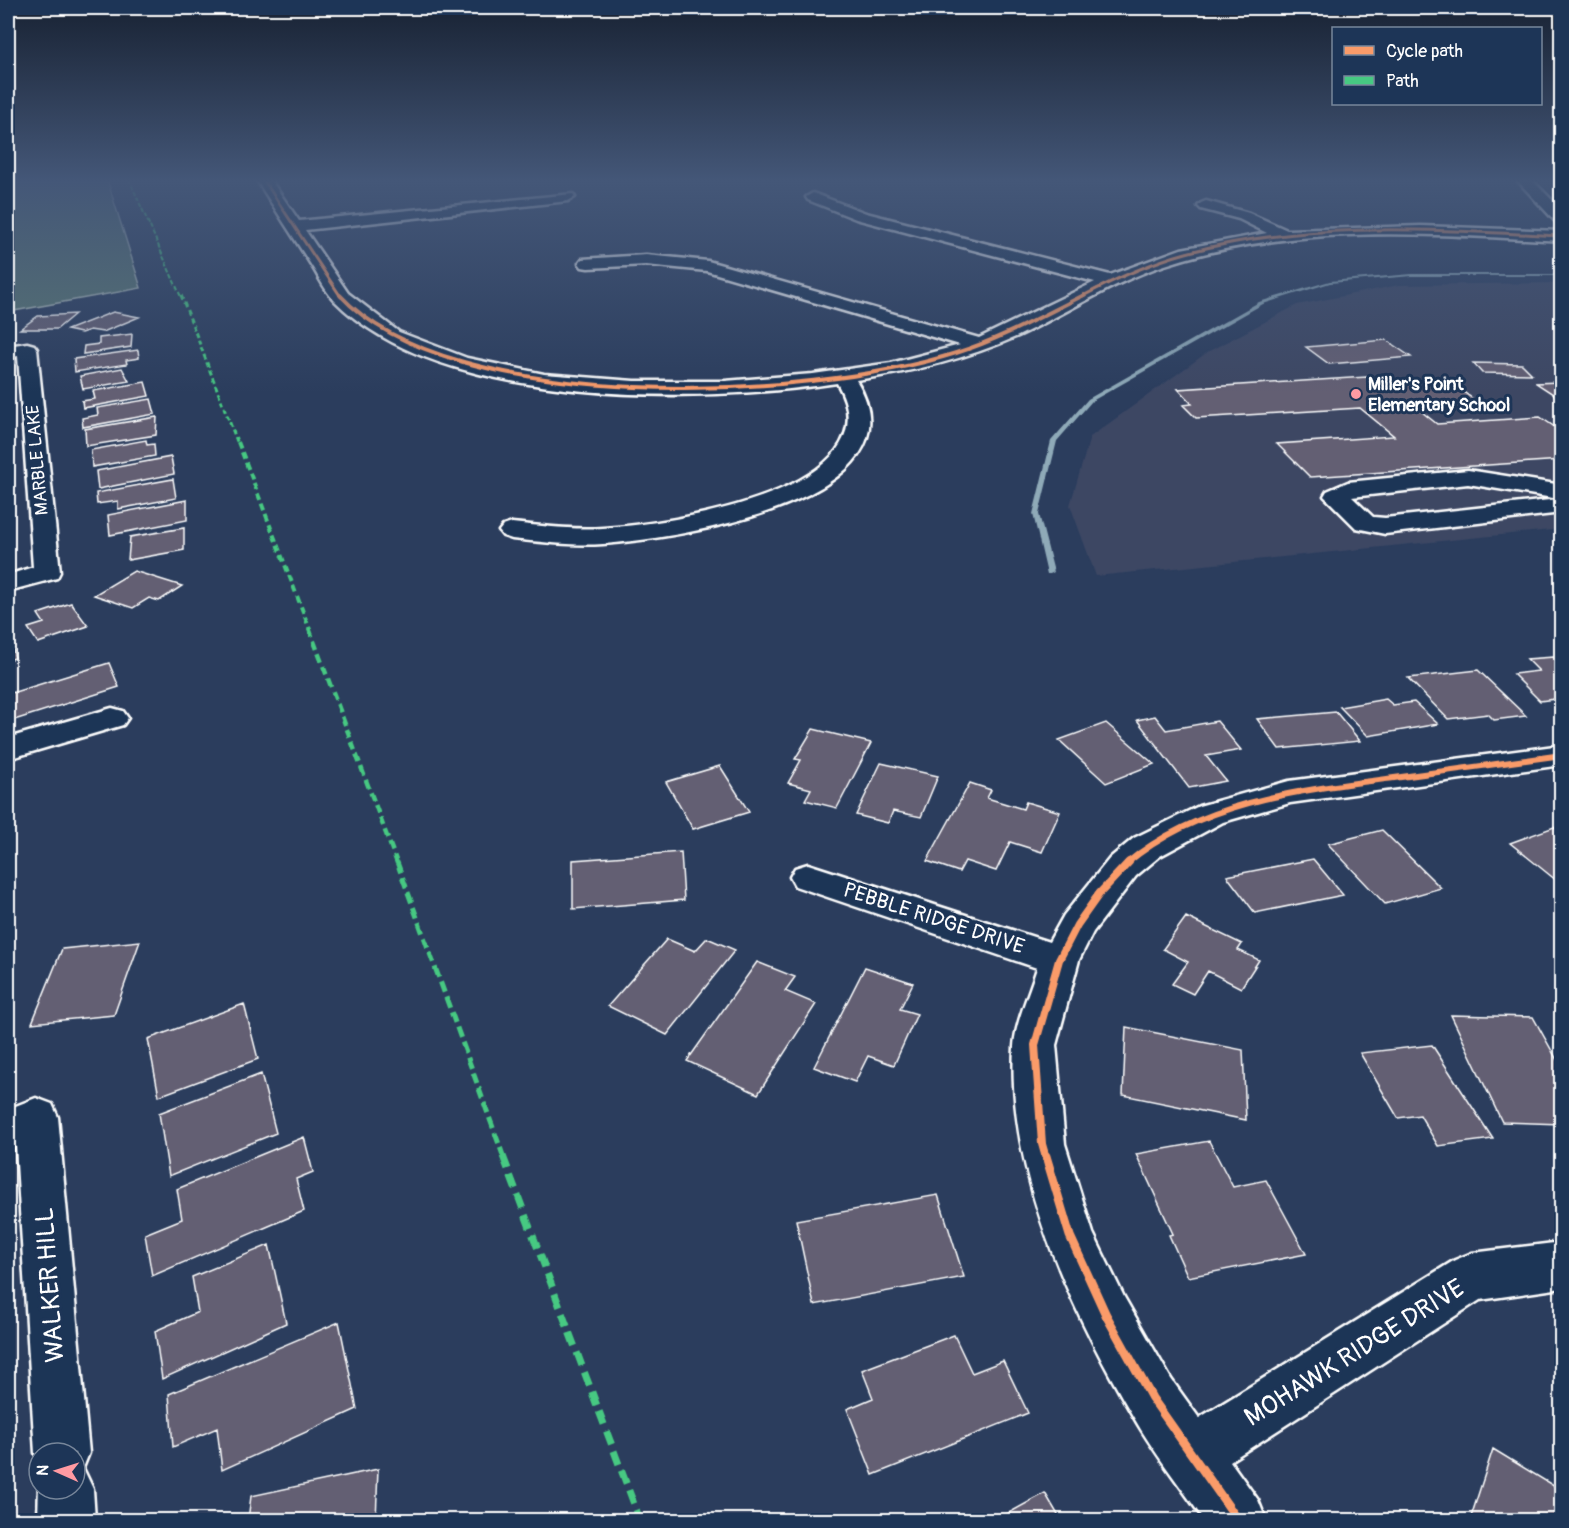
<svg xmlns="http://www.w3.org/2000/svg" width="1569" height="1528" font-family="Pangolin,sans-serif">
<style>
.built{fill:#3c4764}
.green{fill:#587472;stroke:#acbab8;stroke-width:1.5}
.lines{fill:none;stroke-linecap:round;stroke-linejoin:round}
.stream{fill:#8faab8;fill-rule:evenodd}
.building{fill:#645f73;stroke:#fff;stroke-width:1.5}
.minor-casing{stroke:#fff;stroke-width:5}
.minor{fill:#1d3557;fill-rule:evenodd}
.quiet-far5{stroke:#46c982;stroke-width:2;stroke-dasharray:4.5 2;stroke-linecap:butt}
.quiet-far4{stroke:#46c982;stroke-width:3;stroke-dasharray:5 3;stroke-linecap:butt}
.quiet-far3{stroke:#46c982;stroke-width:4;stroke-dasharray:7 4;stroke-linecap:butt}
.quiet-far2{stroke:#46c982;stroke-width:4.5;stroke-dasharray:9 4.5;stroke-linecap:butt}
.quiet-far1{stroke:#46c982;stroke-width:5;stroke-dasharray:11 5;stroke-linecap:butt}
.quiet{stroke:#46c982;stroke-width:7;stroke-dasharray:14 7;stroke-linecap:butt}
.cycleway-far4-casing{stroke:#1d3557;stroke-width:4.5}
.cycleway-far3-casing{stroke:#1d3557;stroke-width:6}
.cycleway-far2-casing{stroke:#1d3557;stroke-width:10}
.cycleway-far1-casing{stroke:#1d3557;stroke-width:11}
.cycleway-casing{stroke:#1d3557;stroke-width:13}
.cycleway-far4{stroke:#fa9b69;stroke-width:3}
.cycleway-far3{stroke:#fa9b69;stroke-width:4}
.cycleway-far2{stroke:#fa9b69;stroke-width:6}
.cycleway-far1{stroke:#fa9b69;stroke-width:8}
.cycleway{stroke:#fa9b69;stroke-width:9}
.poi-dot{fill:#ff9aa2;stroke:#1d3557;stroke-width:2}
.labels{text-anchor:middle;stroke-width:6;stroke-linejoin:round;paint-order:stroke}
.far-poi-label{font-size:18px;font-weight:bold;fill:#fff;stroke:#1d3557;text-anchor:start}
.far-street-label{font-size:18px;fill:#fff;stroke:#1d3557}
.street-label{font-size:21px;fill:#fff;stroke:#1d3557}
.near-street-label{font-size:26px;fill:#fff;stroke:#1d3557}
</style>
<rect width="100%" height="100%" fill="#2b3d5d"/>
<filter id="ink" filterUnits="userSpaceOnUse"><feTurbulence type="fractalNoise" baseFrequency=".0167" numOctaves="2"/><feDisplacementMap in="SourceGraphic" scale="12" xChannelSelector="R" yChannelSelector="G"/><feConvolveMatrix kernelMatrix="1 2 1 2 8 2 1 2 1" color-interpolation-filters="sRGB"/></filter>
<g filter="url(#ink)">
<path class="built" d="M 1561,283 L 1561,529 L 1096,576 L 1070,505 L 1090,437 L 1209,351 L 1297,305 L 1399,285 Z"/>
<path class="green" d="M 8,179 L 107,179 L 141,288 L 8,312 Z"/>
<g class="lines">
<path class="stream" d="M 1412,274 L 1562,274 L 1562,276 L 1412,276 L 1330,283 L 1263,304 L 1092,401 L 1057,441 L 1039,514 L 1054,572 L 1050,574 L 1047,574 L 1033,514 L 1051,441 L 1088,399 L 1259,302 L 1330,281 Z"/>
</g>
<path class="building" d="M 113,312 L 139,317 L 103,332 L 90,330 L 81,333 L 67,330 Z
M 75,314 L 57,329 L 20,329 L 38,316 Z
M 132,334 L 131,347 L 83,354 L 84,346 L 99,344 L 99,338 Z
M 1386,340 L 1411,357 L 1329,364 L 1306,347 Z
M 138,350 L 139,358 L 126,360 L 127,364 L 75,372 L 74,359 Z
M 1473,363 L 1522,364 L 1532,374 L 1482,373 Z
M 122,368 L 129,381 L 83,389 L 80,376 Z
M 1367,377 L 1378,385 L 1448,381 L 1480,404 L 1417,408 L 1437,424 L 1540,417 L 1562,432 L 1562,460 L 1310,477 L 1277,444 L 1394,436 L 1360,408 L 1196,418 L 1183,405 L 1192,404 L 1178,389 Z
M 145,382 L 149,396 L 83,408 L 82,401 L 95,399 L 93,391 Z
M 1560,382 L 1562,398 L 1559,398 L 1536,383 Z
M 151,399 L 155,414 L 83,427 L 82,418 L 98,415 L 97,408 Z
M 157,417 L 156,435 L 86,446 L 85,429 Z
M 146,440 L 147,445 L 154,444 L 155,456 L 92,467 L 91,450 Z
M 171,457 L 174,474 L 98,489 L 96,471 Z
M 173,479 L 176,498 L 118,509 L 118,501 L 97,504 L 96,493 Z
M 187,500 L 187,520 L 110,535 L 108,515 Z
M 184,528 L 184,550 L 128,560 L 130,537 Z
M 134,571 L 182,586 L 159,601 L 149,598 L 133,608 L 94,595 Z
M 71,603 L 88,626 L 38,643 L 28,628 L 44,623 L 38,614 Z
M 8,626 L 15,658 L 8,660 Z
M 1554,657 L 1562,664 L 1562,698 L 1540,701 L 1513,674 L 1539,671 L 1527,659 Z
M 109,663 L 119,687 L 8,722 L 8,694 Z
M 1478,670 L 1526,716 L 1494,720 L 1488,714 L 1448,719 L 1408,678 Z
M 1386,699 L 1393,705 L 1414,702 L 1438,724 L 1368,736 L 1340,707 Z
M 1336,712 L 1360,741 L 1279,749 L 1257,719 Z
M 1155,716 L 1166,730 L 1217,721 L 1241,750 L 1206,756 L 1226,781 L 1189,788 L 1137,720 Z
M 1106,723 L 1154,764 L 1106,783 L 1059,740 Z
M 813,729 L 871,743 L 837,808 L 805,800 L 811,789 L 788,783 L 801,760 L 795,759 Z
M 881,763 L 938,776 L 921,817 L 893,811 L 888,823 L 856,815 Z
M 720,766 L 749,812 L 693,829 L 666,782 Z
M 970,783 L 991,790 L 987,798 L 1023,809 L 1026,802 L 1060,812 L 1042,852 L 1010,842 L 996,871 L 965,861 L 959,872 L 927,861 Z
M 1554,827 L 1562,833 L 1562,885 L 1510,843 Z
M 1382,830 L 1441,888 L 1385,904 L 1328,844 Z
M 681,852 L 684,900 L 573,909 L 573,860 Z
M 1313,859 L 1343,895 L 1255,913 L 1227,876 Z
M 1186,917 L 1242,944 L 1238,950 L 1259,960 L 1241,988 L 1208,971 L 1193,994 L 1172,984 L 1188,962 L 1163,949 Z
M 707,938 L 735,950 L 667,1035 L 608,1006 L 667,939 L 695,951 Z
M 140,941 L 114,1015 L 32,1023 L 62,949 Z
M 757,962 L 795,977 L 785,991 L 816,1004 L 758,1094 L 687,1061 Z
M 865,967 L 913,983 L 900,1009 L 917,1014 L 894,1065 L 868,1056 L 855,1082 L 814,1067 Z
M 244,1004 L 258,1059 L 159,1096 L 148,1039 Z
M 1451,1015 L 1533,1017 L 1562,1069 L 1562,1124 L 1502,1122 Z
M 1126,1027 L 1243,1050 L 1246,1120 L 1123,1095 Z
M 1432,1045 L 1493,1139 L 1438,1146 L 1420,1115 L 1398,1118 L 1360,1053 Z
M 261,1074 L 276,1133 L 169,1176 L 159,1113 Z
M 304,1137 L 313,1172 L 296,1179 L 304,1211 L 152,1276 L 145,1234 L 182,1219 L 177,1189 Z
M 1209,1141 L 1233,1187 L 1266,1180 L 1306,1254 L 1188,1277 L 1169,1235 L 1173,1234 L 1136,1154 Z
M 938,1195 L 964,1277 L 814,1305 L 796,1220 Z
M 269,1245 L 286,1323 L 162,1379 L 155,1331 L 198,1312 L 192,1277 Z
M 339,1322 L 357,1409 L 222,1470 L 217,1428 L 173,1447 L 169,1394 Z
M 954,1335 L 972,1373 L 1003,1361 L 1028,1413 L 873,1475 L 847,1409 L 873,1398 L 862,1370 Z
M 1493,1449 L 1562,1491 L 1562,1520 L 1470,1520 Z
M 378,1469 L 376,1520 L 248,1520 L 251,1496 Z
M 1045,1493 L 1061,1520 L 996,1520 Z"/>
<g class="lines">
<defs>
<path id="minor" d="M 256,179 L 270,179 L 299,221 L 573,194 L 575,197 L 568,201 L 305,230 L 348,293 L 399,332 L 467,358 L 544,374 L 634,381 L 725,381 L 813,374 L 891,363 L 960,345 L 707,271 L 646,265 L 588,268 L 582,267 L 579,263 L 582,259 L 646,255 L 708,261 L 979,338 L 1095,282 L 856,219 L 808,200 L 806,197 L 813,193 L 866,213 L 1110,275 L 1181,249 L 1267,233 L 1239,219 L 1201,209 L 1198,206 L 1201,203 L 1206,201 L 1249,213 L 1287,230 L 1421,226 L 1562,231 L 1562,241 C 1430,234 1292,223 1165,265 C 1113,282 1067,313 1018,336 C 966,359 912,372 856,380 C 930,500 676,539 603,544 C 573,546 542,542 512,539 L 503,536 L 499,531 L 503,526 L 512,523 C 542,526 573,530 603,528 C 668,524 900,491 837,383 C 698,404 440,408 335,301 C 325,291 318,275 310,263 C 292,235 274,207 256,179 Z
M 1516,179 L 1531,179 L 1562,210 L 1562,224 L 1556,222 Z
M 27,343 L 34,345 L 37,349 L 60,572 L 57,578 L 8,591 L 8,575 L 33,567 L 18,356 L 8,358 L 8,346 Z
M 1468,470 L 1562,485 L 1562,513 L 1385,534 L 1356,528 L 1324,496 L 1327,491 L 1348,482 ZM 1468,484 L 1559,499 L 1385,518 L 1373,517 L 1352,497 Z
M 112,708 L 123,711 L 128,718 L 123,725 L 8,759 L 8,738 Z
M 1562,745 L 1562,765 L 1290,803 L 1223,822 L 1160,856 L 1136,876 L 1093,932 L 1079,960 L 1056,1045 L 1065,1144 L 1093,1233 L 1124,1297 L 1171,1379 L 1199,1418 L 1455,1260 L 1472,1253 L 1562,1242 L 1562,1288 L 1480,1300 L 1230,1461 L 1258,1500 L 1266,1520 L 1204,1520 C 1180,1485 1154,1453 1133,1416 C 1070,1309 1007,1173 1014,1047 C 1015,1024 1030,991 1037,968 L 795,886 L 790,877 L 795,868 L 808,864 L 1049,942 L 1064,915 L 1110,858 L 1134,838 L 1199,806 L 1289,781 Z
M 36,1098 L 52,1104 L 58,1117 L 89,1453 L 83,1468 L 93,1489 L 95,1520 L 38,1520 L 39,1484 L 39,1489 L 75,1489 L 75,1453 L 39,1453 L 39,1464 L 35,1453 L 16,1146 L 8,1148 L 8,1109 Z"/>
</defs>
<use href="#minor" class="minor-casing"/>
<use href="#minor" class="minor"/>
<path class="quiet-far5" d="M 129,179 L 181,297"/>
<path class="quiet-far4" d="M 181,295 L 238,444"/>
<path class="quiet-far3" d="M 238,442 L 310,630"/>
<path class="quiet-far2" d="M 309,628 L 397,863"/>
<path class="quiet-far1" d="M 397,862 L 504,1158"/>
<path class="quiet" d="M 503,1156 L 640,1520"/>
<defs>
<path id="cycleway-far4" d="M 263,179 L 341,297
M 1081,297 C 1115,279 1149,263 1186,253 C 1308,220 1438,230 1562,236"/>
<path id="cycleway-far3" d="M 340,295 C 451,416 810,400 956,353 C 1001,339 1042,316 1084,295"/>
<path id="cycleway-far2" d="M 1127,863 C 1202,801 1301,790 1394,778 C 1450,770 1506,763 1562,755"/>
<path id="cycleway-far1" d="M 1046,1158 L 1042,1144 L 1035,1045 L 1059,960 L 1077,925 L 1099,894 L 1129,862"/>
<path id="cycleway" d="M 1046,1156 L 1070,1236 L 1106,1315 L 1152,1398 L 1238,1520"/>
</defs>
<use href="#cycleway-far4" class="cycleway-far4-casing"/>
<use href="#cycleway-far3" class="cycleway-far3-casing"/>
<use href="#cycleway-far2" class="cycleway-far2-casing"/>
<use href="#cycleway-far1" class="cycleway-far1-casing"/>
<use href="#cycleway" class="cycleway-casing"/>
<use href="#cycleway-far4" class="cycleway-far4"/>
<use href="#cycleway-far3" class="cycleway-far3"/>
<use href="#cycleway-far2" class="cycleway-far2"/>
<use href="#cycleway-far1" class="cycleway-far1"/>
<use href="#cycleway" class="cycleway"/>
</g>
</g>
<linearGradient id="sky" x2="0" y2="1"><stop stop-color="#182233"/><stop offset="0.46" stop-color="#445778"/><stop offset="1" stop-color="#445778" stop-opacity="0"/></linearGradient>
<rect width="1569" height="393" fill="url(#sky)"/>
<circle class="poi-dot" cx="1356" cy="394" r="6"/>
<g class="labels">
<g class="far-poi-label">
<text x="1368" y="390">Miller's Point<tspan x="1368" dy="21">Elementary School</tspan></text>
</g>
<g class="far-street-label">
<text transform="translate(37 460) rotate(-95)" y="6">MARBLE LAKE</text>
</g>
<g class="street-label">
<text transform="translate(934 918) rotate(18)" y="7">PEBBLE RIDGE DRIVE</text>
</g>
<g class="near-street-label">
<text transform="translate(49 1285) rotate(-94)" y="9">WALKER HILL</text>
<text transform="translate(1354 1352) rotate(-32)" y="9">MOHAWK RIDGE DRIVE</text>
</g>
</g>
<rect width="1569" height="1528" fill="none" stroke="#1d3557" stroke-width="30"/>
<rect x="15" y="15" width="1539" height="1498" fill="none" stroke="#fff" stroke-width="2" filter="url(#ink)"/>
<rect x="1332" y="27" width="210" height="78" fill="#1d3557" stroke="#77869a" stroke-width="1.5"/>
<rect x="1344" y="46" width="30" height="9" fill="#fa9b69" stroke="#77869a" stroke-width="1.5"/>
<text x="1386" y="57" font-size="18" fill="#ffffff">Cycle path</text>
<rect x="1344" y="76" width="30" height="9" fill="#46c982" stroke="#77869a" stroke-width="1.5"/>
<text x="1386" y="87" font-size="18" fill="#ffffff">Path</text>
<g transform="translate(57 1471) rotate(273)"><circle r="28" fill="#1d3557" stroke="#77869a" stroke-width="1.5"/>
<path d="M0-4.5L10 22L0 15L-10 22Z" fill="#ff9aa2"/>
<text y="-9" font-size="16" font-weight="bold" text-anchor="middle" fill="#ffffff">N</text>
</g>
</svg>
